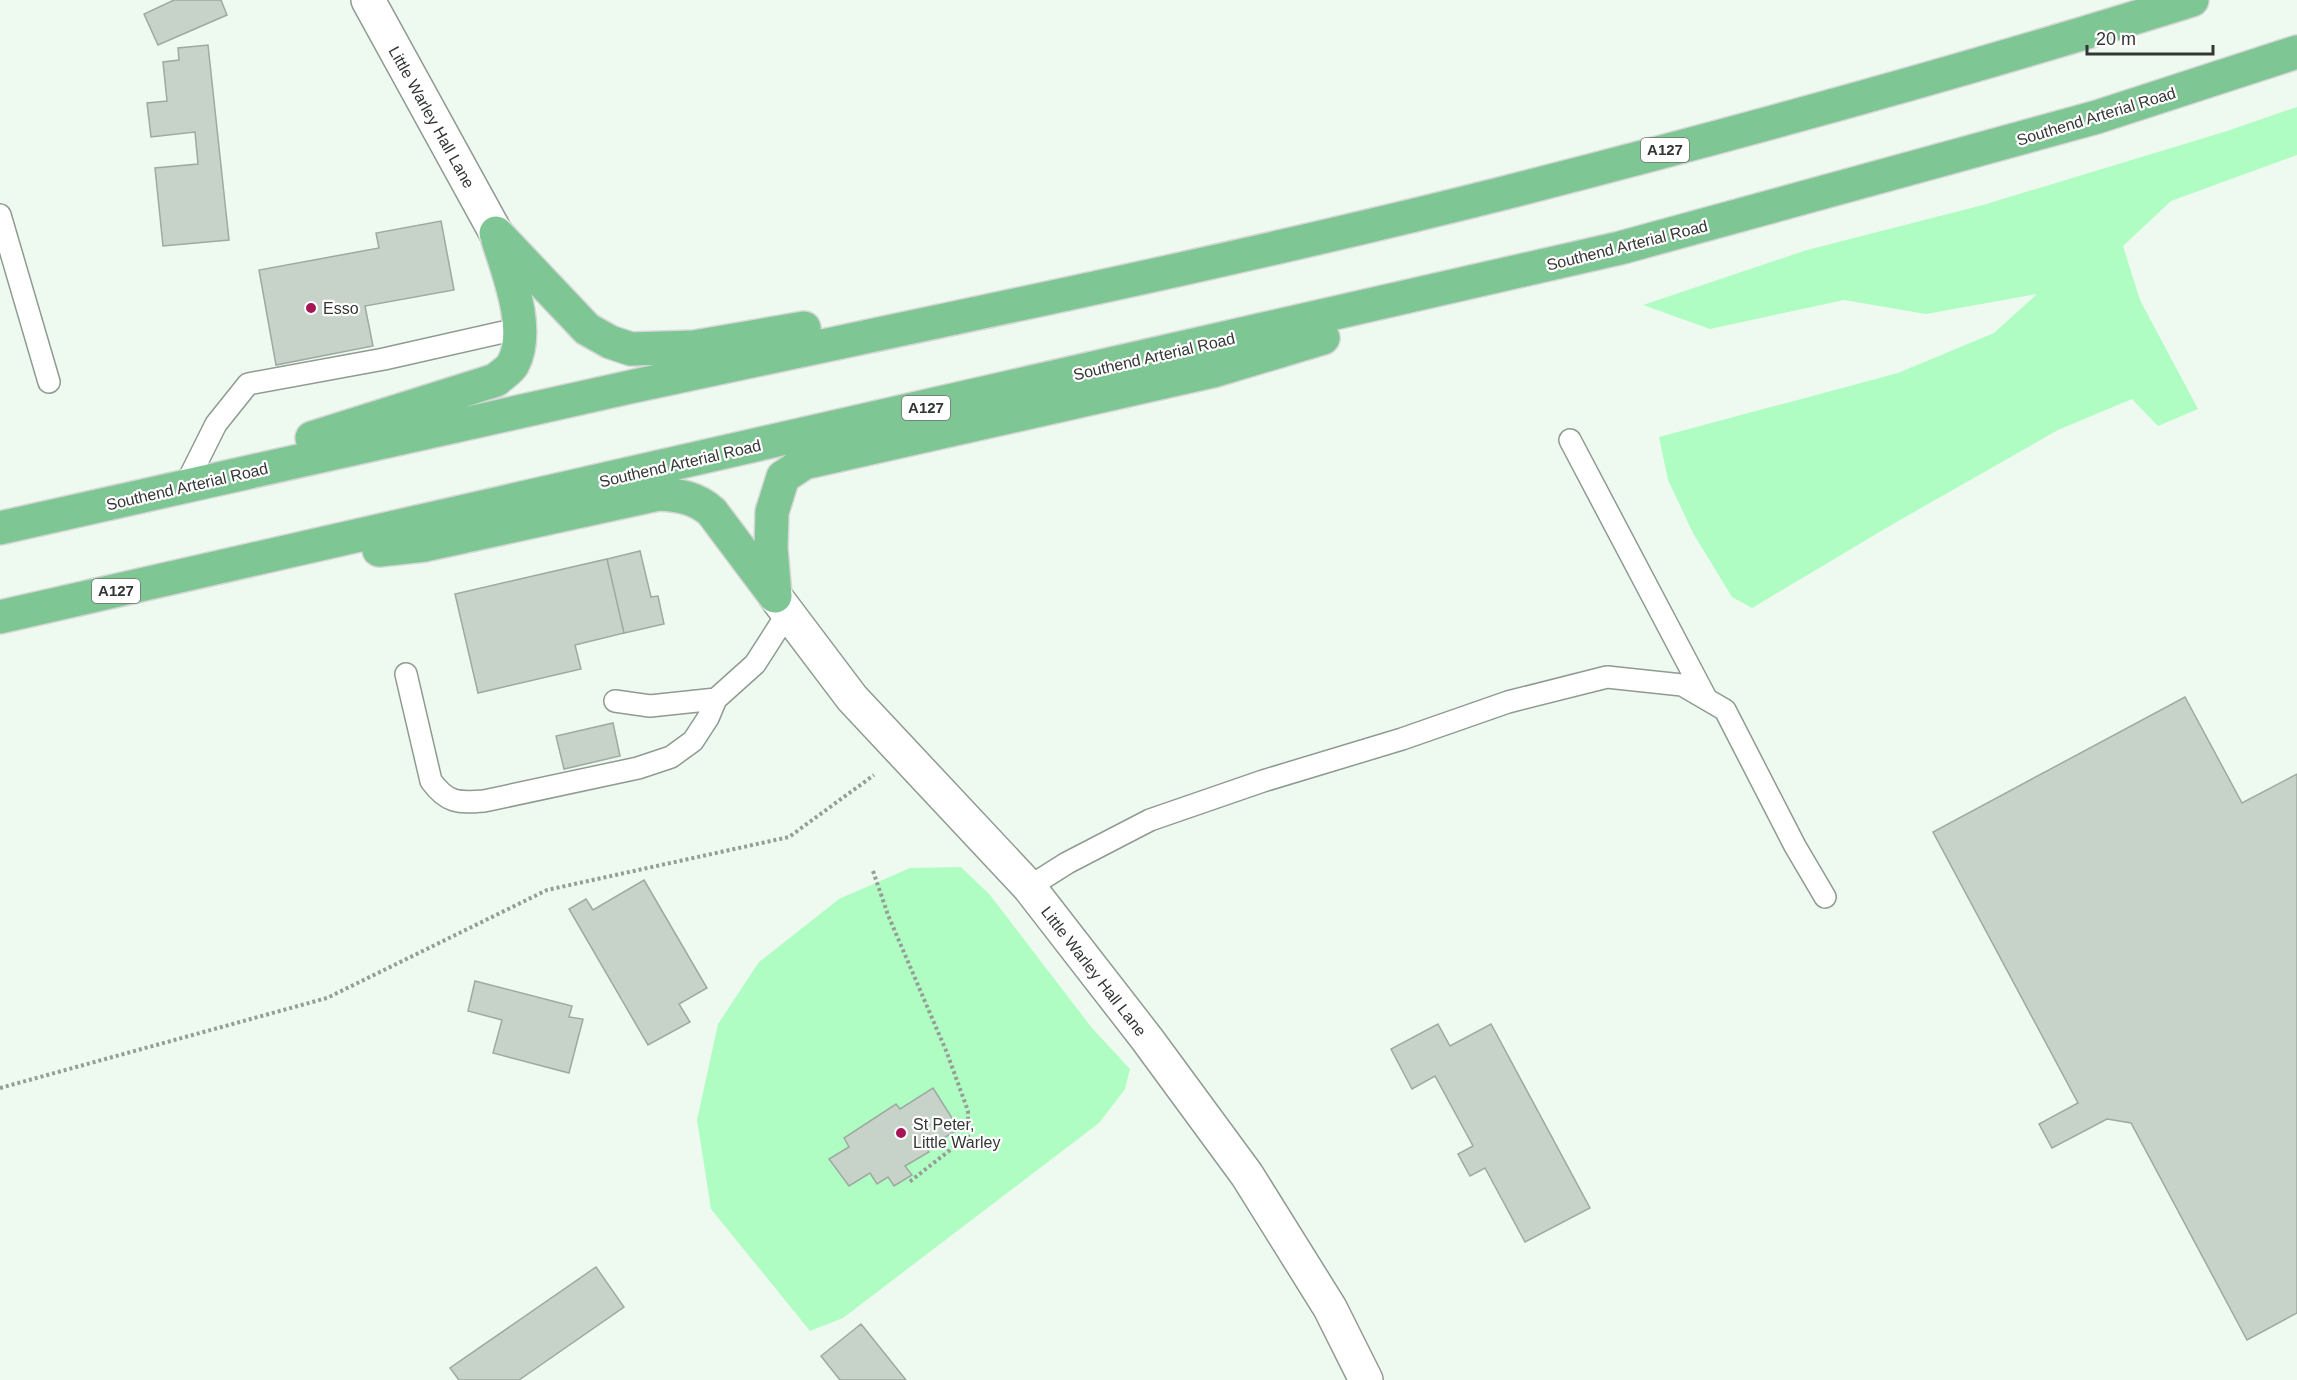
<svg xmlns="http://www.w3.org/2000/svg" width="2297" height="1380" font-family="Arial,sans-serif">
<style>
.green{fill:#affdc2}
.building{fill:#c7d2c9;stroke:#9ea9a0;stroke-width:1.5}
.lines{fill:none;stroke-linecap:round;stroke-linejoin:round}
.service-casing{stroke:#8f9a91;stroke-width:24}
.minor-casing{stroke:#8f9a91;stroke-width:36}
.trunk-casing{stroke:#d6d7d6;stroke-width:36}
.path{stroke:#959d96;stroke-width:4;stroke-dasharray:3 3;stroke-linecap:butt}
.service{stroke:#fff;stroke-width:21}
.minor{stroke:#fff;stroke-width:33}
.trunk{stroke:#7ec794;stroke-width:33}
.poi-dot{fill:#a61656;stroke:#fff;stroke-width:2}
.labels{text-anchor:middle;stroke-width:4.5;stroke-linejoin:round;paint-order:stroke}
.shield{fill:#fff;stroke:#707370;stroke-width:1.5}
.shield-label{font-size:15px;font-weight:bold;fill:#333733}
.street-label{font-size:16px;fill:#333733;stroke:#fff}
.poi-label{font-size:16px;fill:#333733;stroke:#fff;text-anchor:start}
</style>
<rect width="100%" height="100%" fill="#eefaf0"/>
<path class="green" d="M 2297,107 L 2297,155 L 2171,201 L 2123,246 L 2140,300 L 2198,409 L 2158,426 L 2132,399 L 2058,430 L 1893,524 L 1752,608 L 1732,597 L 1693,533 L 1668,480 L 1659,437 L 1898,373 L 1994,333 L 2037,294 L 1926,314 L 1844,300 L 1710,329 L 1643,305 L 1807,250 L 1983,205 L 2227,131 Z
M 961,867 L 990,895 L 1092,1028 L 1130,1069 L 1125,1089 L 1099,1123 L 843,1318 L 810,1331 L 711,1209 L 697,1120 L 718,1024 L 759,962 L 839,899 L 910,868 Z"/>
<path class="building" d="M 174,0 L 221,0 L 227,15 L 158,45 L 144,14 Z
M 208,45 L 229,240 L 163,246 L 155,168 L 198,164 L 195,132 L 151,137 L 147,103 L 167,101 L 163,62 L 179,60 L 178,48 Z
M 441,221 L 454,290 L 365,306 L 373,346 L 276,365 L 259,270 L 379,248 L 376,233 Z
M 640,551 L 651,597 L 658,596 L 664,624 L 624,633 L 607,559 Z
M 607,559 L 624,633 L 575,645 L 581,669 L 478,693 L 455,594 Z
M 2185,697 L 2242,803 L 2297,774 L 2297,1313 L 2247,1340 L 2131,1123 L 2107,1119 L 2052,1148 L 2039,1124 L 2078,1103 L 1933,832 Z
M 613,723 L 620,756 L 564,769 L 556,736 Z
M 644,880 L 707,988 L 679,1004 L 690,1022 L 648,1045 L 569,909 L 586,899 L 593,910 Z
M 475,981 L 572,1006 L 569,1017 L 583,1019 L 569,1073 L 493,1053 L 502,1020 L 468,1011 Z
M 1438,1024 L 1450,1046 L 1491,1024 L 1590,1208 L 1525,1242 L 1485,1168 L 1470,1176 L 1458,1154 L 1473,1146 L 1435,1076 L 1412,1089 L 1391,1049 Z
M 933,1088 L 959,1129 L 927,1148 L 929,1152 L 905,1166 L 912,1175 L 894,1186 L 888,1177 L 877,1184 L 870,1173 L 849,1186 L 829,1159 L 849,1147 L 844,1138 L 896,1104 L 900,1109 Z
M 596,1267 L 624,1307 L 519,1380 L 459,1380 L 450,1368 Z
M 861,1324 L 906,1380 L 840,1380 L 821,1356 Z"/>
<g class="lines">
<defs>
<path id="service" d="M 0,215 L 49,382
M 1570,440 L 1706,698
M 189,478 L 216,424 L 248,384 L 384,359 L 521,328
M 406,674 L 431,781 C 447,803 458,803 484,801 L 638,768 L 671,757 L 693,741 L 708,718 L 716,699
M 615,701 L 650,706 L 716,699 L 755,664 L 787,614
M 1029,887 L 1067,863 L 1150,820 L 1263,781 L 1402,739 L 1508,702 L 1607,677 L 1682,685 L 1725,710 L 1795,846 L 1825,897"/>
<path id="minor" d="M 368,0 L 496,233
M 775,596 L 852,698 L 1029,887 L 1147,1039 L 1247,1175 L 1330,1308 L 1366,1380"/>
<path id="trunk" d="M 496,233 L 587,329 L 610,342 L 631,349 L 694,347 L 804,328
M 312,438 L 496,380 C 501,375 510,370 513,364 C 531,330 509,275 498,240
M 0,528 C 210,481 420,433 630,387 C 922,324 1215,266 1504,193 C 1735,134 1965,71 2192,0
M 379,550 L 425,545 L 659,494 C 679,495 697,498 712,512 L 775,596
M 775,596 L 771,548 L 772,512 L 783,477 L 804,463 L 1213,371 L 1323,338
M 0,617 L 1620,248 L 2097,117 L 2297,52"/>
</defs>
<use href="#service" class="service-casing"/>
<use href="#minor" class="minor-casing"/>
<use href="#trunk" class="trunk-casing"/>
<path class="path" d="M 873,871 L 888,915 L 947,1053 L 968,1111 L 968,1136 L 908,1183
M 0,1088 L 327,998 L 547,890 L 789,837 L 874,775"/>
<use href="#service" class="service"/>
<use href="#minor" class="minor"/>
<use href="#trunk" class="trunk"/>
</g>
<g class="poi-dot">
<circle cx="311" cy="308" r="6"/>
<circle cx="901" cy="1133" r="6"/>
</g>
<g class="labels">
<g class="shield">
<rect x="1641" y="138" width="48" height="24" rx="4.5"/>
<rect x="902" y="396" width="48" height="24" rx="4.5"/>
<rect x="92" y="579" width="48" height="24" rx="4.5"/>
</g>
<g class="shield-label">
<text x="1665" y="155">A127</text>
<text x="926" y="413">A127</text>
<text x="116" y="596">A127</text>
</g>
<g class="street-label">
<text transform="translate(2096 116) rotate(-17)" y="6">Southend Arterial Road</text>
<text transform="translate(432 117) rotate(61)" y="6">Little Warley Hall Lane</text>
<text transform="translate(1627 245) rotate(-14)" y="6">Southend Arterial Road</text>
<text transform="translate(1154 356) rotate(-13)" y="6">Southend Arterial Road</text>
<text transform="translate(680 463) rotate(-13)" y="6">Southend Arterial Road</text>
<text transform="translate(187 486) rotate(-13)" y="6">Southend Arterial Road</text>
<text transform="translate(1094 971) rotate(52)" y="6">Little Warley Hall Lane</text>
</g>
<g class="poi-label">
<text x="323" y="314">Esso</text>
<text x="913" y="1130">St Peter,<tspan x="913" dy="18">Little Warley</tspan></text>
</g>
</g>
<path d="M2087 45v9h126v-9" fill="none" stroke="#333733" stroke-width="3"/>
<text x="2096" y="45" font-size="18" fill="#333733" stroke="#ffffff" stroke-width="4.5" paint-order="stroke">20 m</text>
</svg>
